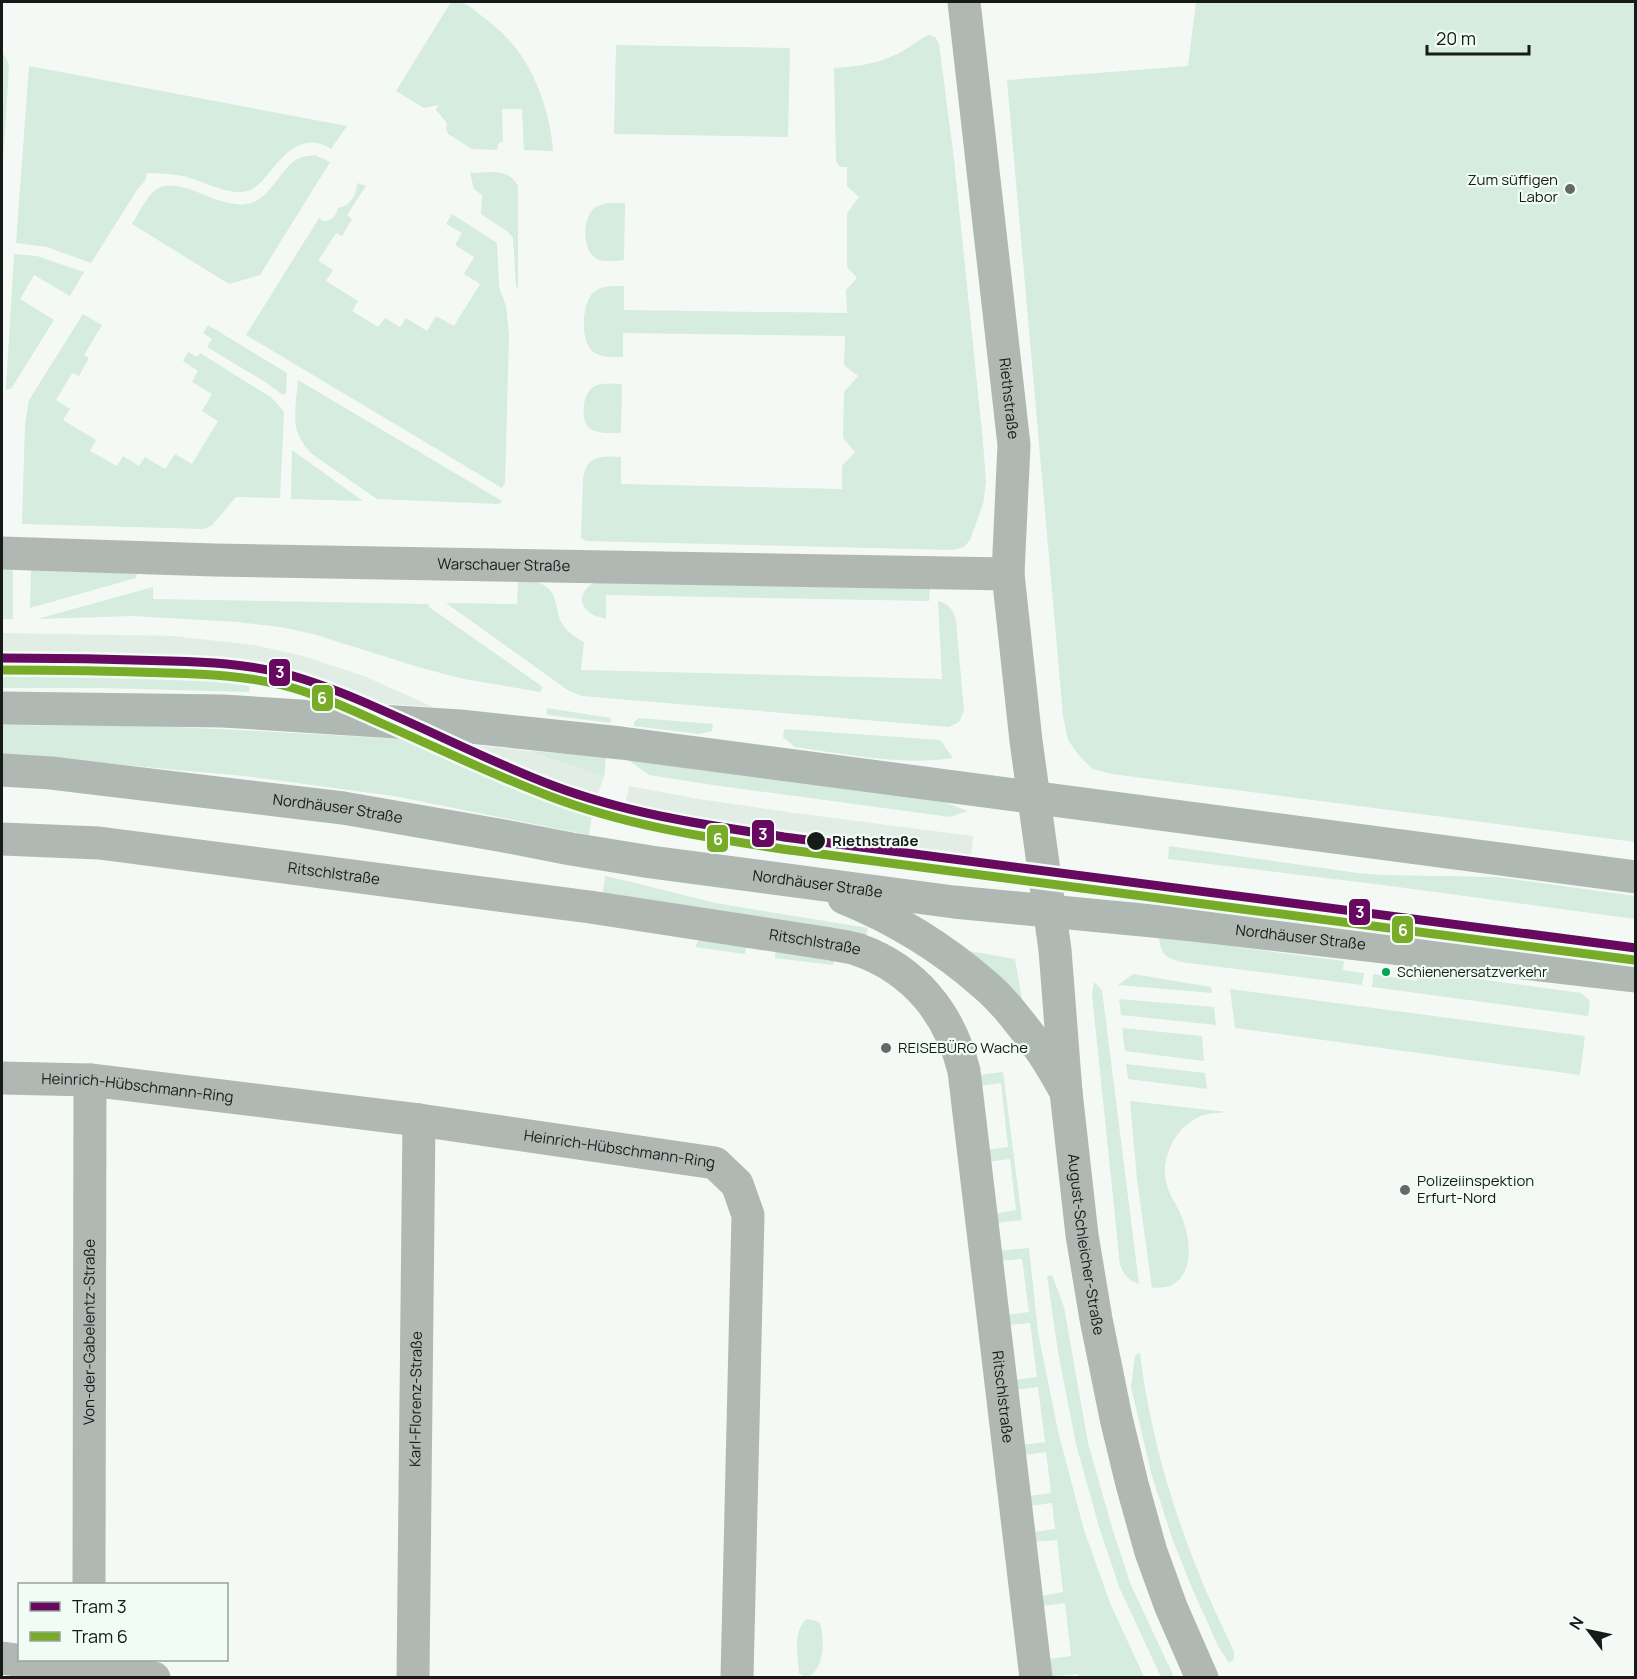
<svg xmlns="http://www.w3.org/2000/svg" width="1637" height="1679" font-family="Manrope,sans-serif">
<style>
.built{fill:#e1ede5}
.green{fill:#d5ecde}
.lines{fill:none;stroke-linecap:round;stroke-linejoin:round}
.minor{stroke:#b1b8b4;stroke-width:33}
.secondary{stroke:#afb8b2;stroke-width:33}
.tram-1-casing{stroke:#f1fcf6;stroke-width:14}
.tram-2-casing{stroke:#f1fcf6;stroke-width:14}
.tram-1{stroke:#67095f;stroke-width:9}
.tram-2{stroke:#78ac28;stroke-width:9}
.poi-dot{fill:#646866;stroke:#f1fcf6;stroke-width:2}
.stop-dot{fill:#161a18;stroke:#f1fcf6;stroke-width:2}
.bus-dot{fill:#00a651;stroke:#f1fcf6;stroke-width:2}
.labels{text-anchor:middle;stroke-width:4.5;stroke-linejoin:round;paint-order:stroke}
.bus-label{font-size:14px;fill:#161a18;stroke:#f1fcf6;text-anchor:start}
.poi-label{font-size:15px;fill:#161a18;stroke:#f1fcf6;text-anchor:start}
.street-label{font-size:15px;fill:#161a18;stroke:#f1fcf6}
.stop-label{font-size:15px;font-weight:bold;fill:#161a18;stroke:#f1fcf6;text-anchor:start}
.line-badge{stroke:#f1fcf6;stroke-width:2}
.badge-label{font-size:16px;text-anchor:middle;font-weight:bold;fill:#fff}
</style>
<rect width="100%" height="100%" fill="#f4f9f6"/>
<path class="built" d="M 2,633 L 173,636 L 254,645 L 303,656 L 364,676 L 433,707 L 341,701 L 300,686 L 236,672 L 130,667 L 2,666 Z
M 436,741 L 529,751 L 604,777 L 593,808 L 562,799 L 518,781 Z
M 629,786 L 699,799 L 795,813 L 973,836 L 970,868 L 749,839 L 656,823 L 623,815 Z"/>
<path class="green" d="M 451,2 C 466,1 472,8 483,17 C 492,24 501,31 508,39 C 534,66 551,114 553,151 L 524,150 L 522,109 L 502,109 L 503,141 L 498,144 L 497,150 L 472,149 L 448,134 L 446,129 L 447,123 L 436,110 L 438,105 L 424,108 L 396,91 Z
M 1196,2 L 1635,2 L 1635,842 L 1112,774 L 1093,769 L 1080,757 L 1068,740 L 1063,716 L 1007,80 L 1188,66 Z
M 929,35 L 935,37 L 939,44 L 954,159 L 983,442 L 986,482 L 983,504 L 970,540 L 964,547 L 953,550 L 586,541 L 581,538 L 583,479 C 587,455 600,456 621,457 L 621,484 L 842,489 L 842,466 L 855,452 L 843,438 L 844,392 L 858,376 L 844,365 L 845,336 L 623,333 L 623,357 C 614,357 603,358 595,353 C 580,345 581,304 593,293 C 601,285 613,286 624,286 L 624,310 L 847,313 L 846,290 L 857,278 L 847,267 L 847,213 L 859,197 L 847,186 L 847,167 L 840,167 L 836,161 L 834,68 C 855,67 876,64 895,55 C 907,50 917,40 929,35 Z
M 616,45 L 790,48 L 788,137 L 614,134 Z
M 2,52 L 7,60 L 9,67 L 2,177 Z
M 29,66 L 347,126 L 331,149 C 311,136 294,144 279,161 C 269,171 263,184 250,190 C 232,198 201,180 183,176 C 171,174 159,173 147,173 L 145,181 L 137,190 L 91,263 L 47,247 L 16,243 Z
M 315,155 L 330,162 L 260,275 L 229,284 L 132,224 C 138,214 144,202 152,193 C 169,175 199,194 218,200 C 227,202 236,206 246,204 C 269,202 279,170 297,159 C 303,156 309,156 315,155 Z
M 470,173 C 489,173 508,167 518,186 L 518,290 L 516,286 L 513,238 L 508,232 L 481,214 L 482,195 L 474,189 Z
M 357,183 L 366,186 L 347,215 L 352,219 L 342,236 L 336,233 L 318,261 L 333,270 L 326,281 L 358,301 L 352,311 L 378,327 L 385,318 L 400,327 L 406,318 L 427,331 L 436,316 L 454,326 L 480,284 L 464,274 L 474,257 L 455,245 L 462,233 L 446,224 L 452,214 L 497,243 L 499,287 L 506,306 L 509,335 L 505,483 L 502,488 L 246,335 L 319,218 L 323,221 C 332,221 336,216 338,208 C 350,206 357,195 357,183 Z
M 608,203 L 625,203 L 624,260 C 616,261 607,262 599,260 C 583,254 582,224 591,212 C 595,206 601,205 608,203 Z
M 14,254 L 37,256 L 84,272 L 70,296 L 34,275 L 20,299 L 54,320 L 11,389 L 6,389 Z
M 83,314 L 102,325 L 84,355 L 89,358 L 79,376 L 72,373 L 56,400 L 70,409 L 63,420 L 96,440 L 90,451 L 117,466 L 123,456 L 139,466 L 145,457 L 165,469 L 175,454 L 192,464 L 218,421 L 202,411 L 212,394 L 192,382 L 198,371 L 183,361 L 188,352 L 197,357 L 200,353 L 272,398 L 284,412 L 280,498 L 236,497 L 212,525 L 204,529 L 22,524 L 25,424 L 29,400 Z
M 208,325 L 287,373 L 286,393 L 283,395 L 265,382 L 207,347 L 212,339 L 203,333 Z
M 298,380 L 502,501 L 499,504 L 377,499 L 312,454 C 288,431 296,410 298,380 Z
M 622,384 L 621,433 C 612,433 601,434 592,430 C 579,423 582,394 593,387 C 601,382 613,384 622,384 Z
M 292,450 L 363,501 L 291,499 Z
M 2,568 L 13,568 L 13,619 L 2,619 Z
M 31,569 L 137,574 L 136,578 L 30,608 Z
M 518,579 C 532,580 548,582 554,597 C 557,604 557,612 560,620 C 565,630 574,637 584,642 L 581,670 L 942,679 L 938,601 C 949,604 954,610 956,621 L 964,711 L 959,722 L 949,727 L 582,696 L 569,691 L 446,603 L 517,604 Z
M 596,582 L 930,588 L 929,601 L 606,595 L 606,619 C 599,617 592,616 587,610 C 576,600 585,586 596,582 Z
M 153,587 L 153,599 L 428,604 L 429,607 L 543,687 L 540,692 L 464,679 L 418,667 L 313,634 L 281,627 L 237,622 L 133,616 L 37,619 Z
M 2,666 L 130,667 L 236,672 L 251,675 L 249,692 L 104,688 L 2,688 Z
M 547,708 L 611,718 L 611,723 L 547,715 Z
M 639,718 L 713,724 L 712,731 L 699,734 L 634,726 L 634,722 Z
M 2,725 L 151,726 L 240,730 L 436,741 L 518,781 L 562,799 L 593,808 L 589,835 L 394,796 L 244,776 L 2,754 Z
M 784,729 L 940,740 L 953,758 C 901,766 847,754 795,747 L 783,737 Z
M 529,751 L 606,757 L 604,777 Z
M 628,760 L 935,799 L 968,811 L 950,817 L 713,785 L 649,775 Z
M 1169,846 L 1358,873 L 1383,875 L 1497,877 L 1635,896 L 1635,919 L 1383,885 L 1168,859 Z
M 605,876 L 627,881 L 715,903 L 868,928 L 866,938 L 602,898 Z
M 1164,890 L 1359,917 L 1358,924 L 1163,903 Z
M 701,936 L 747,942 L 745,954 L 695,947 Z
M 1159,937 L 1344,961 L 1343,970 L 1364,973 L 1362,985 L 1181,962 C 1165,957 1161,955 1159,937 Z
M 776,946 L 835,958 L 833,965 L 775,958 Z
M 963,950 L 1015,959 L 1023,1005 Z
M 1419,971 L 1581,993 L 1590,1001 L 1588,1016 L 1372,987 L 1373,974 L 1417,981 Z
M 1133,974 L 1211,987 L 1212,993 L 1118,985 Z
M 1094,982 L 1102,990 L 1139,1284 C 1128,1280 1124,1275 1120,1265 L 1092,994 Z
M 1230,989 L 1585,1036 L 1580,1075 L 1235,1028 Z
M 1119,999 L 1214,1007 L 1216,1025 L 1121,1015 Z
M 1122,1028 L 1202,1036 L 1204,1061 L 1125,1051 Z
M 1126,1064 L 1205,1073 L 1207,1089 L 1128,1079 Z
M 1003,1072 L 1022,1220 L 995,1223 L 994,1214 L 1016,1210 L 1010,1159 L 987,1162 L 986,1150 L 1008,1147 L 1001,1083 L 978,1086 L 977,1075 Z
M 1130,1101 L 1227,1112 C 1219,1113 1211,1113 1204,1115 C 1176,1124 1159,1158 1167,1186 C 1170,1196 1177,1205 1181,1215 C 1190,1236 1196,1274 1170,1286 C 1165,1288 1158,1287 1152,1288 L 1137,1179 Z
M 1029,1248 L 1038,1332 L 1058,1431 L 1084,1530 L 1110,1603 L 1144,1677 L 1079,1677 L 1078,1674 L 1050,1677 L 1049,1659 L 1071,1656 L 1065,1603 L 1042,1606 L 1041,1596 L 1063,1592 L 1057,1540 L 1034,1542 L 1033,1532 L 1055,1529 L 1052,1503 L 1030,1506 L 1029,1496 L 1051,1493 L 1046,1452 L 1024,1455 L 1022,1445 L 1045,1442 L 1038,1387 L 1015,1390 L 1014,1380 L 1037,1377 L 1030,1323 L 1008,1325 L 1006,1315 L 1029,1312 L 1022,1259 L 999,1261 L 998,1251 Z
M 1052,1275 L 1064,1307 L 1088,1443 L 1111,1524 L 1130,1583 L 1174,1677 L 1161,1677 L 1120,1589 L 1099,1527 L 1076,1444 L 1058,1352 L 1047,1276 Z
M 1140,1353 C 1149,1429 1171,1505 1200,1576 C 1210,1602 1223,1627 1234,1652 L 1234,1659 L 1229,1663 L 1218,1646 L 1192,1588 L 1172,1538 L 1152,1476 L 1131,1387 L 1135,1355 Z
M 807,1619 L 814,1620 L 820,1623 C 825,1640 825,1670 806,1678 L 799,1673 C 798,1656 792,1631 807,1619 Z"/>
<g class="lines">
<g class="minor">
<path id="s1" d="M 964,2 L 1014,445 L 1008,574 L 1026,741 L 1055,950 L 1066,1092 L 1082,1235 L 1096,1319 L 1116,1418 L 1132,1484 L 1151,1552 L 1171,1607 L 1202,1678"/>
<path id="s2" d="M 2,553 L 214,560 L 1008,574"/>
<path id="s3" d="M 2,839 L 99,843 L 590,907 L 831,944 C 840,946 850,947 859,950 C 915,970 950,1014 964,1071 L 1036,1678"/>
<path id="s4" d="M 2,1078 L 90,1080 L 419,1120 L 715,1163 L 737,1184 L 748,1215 L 737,1678"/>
<path id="s5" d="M 89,1584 L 90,1080"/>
<path d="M 2,1658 L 154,1678"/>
<path id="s6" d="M 413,1678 L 419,1120"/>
</g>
<g class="secondary">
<path d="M 2,708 L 223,711 L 460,726 L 621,743 L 1636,877"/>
<path id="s7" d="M 2,770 L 51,773 L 343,808 L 504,836 L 571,849 L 651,862 L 954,902 L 1184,924 L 1636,976"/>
<path d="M 844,898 C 896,919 943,948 985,985 C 1005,1002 1021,1024 1037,1045 C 1048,1059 1057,1076 1066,1092"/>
</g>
<defs>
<path id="tram-1" d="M 2,658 C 58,658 114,659 170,661 C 208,662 245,664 282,673 C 318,682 351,696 384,711 C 441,736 496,764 554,786 C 628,814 706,825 784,837 L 1636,948"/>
<path id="tram-2" d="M 2,670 C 58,670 114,671 169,673 C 207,674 245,676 282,685 C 317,694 350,709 383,724 C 438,748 493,775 549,796 C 624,825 703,837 782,849 L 1634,960"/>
</defs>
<use href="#tram-1" class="tram-1-casing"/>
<use href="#tram-2" class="tram-2-casing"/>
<use href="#tram-1" class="tram-1"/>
<use href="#tram-2" class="tram-2"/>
</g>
<g class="poi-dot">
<circle cx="1570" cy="189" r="6"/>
<circle cx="886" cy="1048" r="6"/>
<circle cx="1405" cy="1190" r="6"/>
</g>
<circle class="stop-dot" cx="816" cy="841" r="10"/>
<circle class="bus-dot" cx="1386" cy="972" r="5"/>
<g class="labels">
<g class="bus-label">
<text x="1397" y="977">Schienenersatzverkehr</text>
</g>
<g class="poi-label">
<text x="1558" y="185" text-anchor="end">Zum süffigen<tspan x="1558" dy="17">Labor</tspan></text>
<text x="898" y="1053">REISEBÜRO Wache</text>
<text x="1417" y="1186">Polizeiinspektion<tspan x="1417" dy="17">Erfurt-Nord</tspan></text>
</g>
<g class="street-label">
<text dy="5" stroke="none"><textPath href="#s1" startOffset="399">Riethstraße</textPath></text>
<text dy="5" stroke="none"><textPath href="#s2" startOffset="502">Warschauer Straße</textPath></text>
<text dy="5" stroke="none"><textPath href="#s7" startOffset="338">Nordhäuser Straße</textPath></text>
<text dy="5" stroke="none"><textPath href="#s3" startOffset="334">Ritschlstraße</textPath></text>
<text dy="5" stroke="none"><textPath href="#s7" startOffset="824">Nordhäuser Straße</textPath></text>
<text dy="5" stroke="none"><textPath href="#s7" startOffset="1310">Nordhäuser Straße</textPath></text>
<text dy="5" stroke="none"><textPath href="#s3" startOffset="820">Ritschlstraße</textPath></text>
<text dy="5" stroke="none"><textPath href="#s4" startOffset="136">Heinrich-Hübschmann-Ring</textPath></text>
<text dy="5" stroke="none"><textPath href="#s4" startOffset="622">Heinrich-Hübschmann-Ring</textPath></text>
<text dy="5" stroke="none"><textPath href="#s1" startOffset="1250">August-Schleicher-Straße</textPath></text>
<text dy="5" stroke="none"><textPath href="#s5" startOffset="252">Von-der-Gabelentz-Straße</textPath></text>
<text dy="5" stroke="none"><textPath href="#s3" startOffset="1360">Ritschlstraße</textPath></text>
<text dy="5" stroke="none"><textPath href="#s6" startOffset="279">Karl-Florenz-Straße</textPath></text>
</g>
<g class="stop-label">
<text x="832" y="846">Riethstraße</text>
</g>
</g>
<g class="line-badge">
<rect x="268" y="658" width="23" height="29" rx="6" fill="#67095f"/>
<rect x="311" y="684" width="23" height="28" rx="6" fill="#78ac28"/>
<rect x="751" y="819" width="24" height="29" rx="6" fill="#67095f"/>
<rect x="706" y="824" width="23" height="29" rx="6" fill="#78ac28"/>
<rect x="1348" y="898" width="23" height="28" rx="6" fill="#67095f"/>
<rect x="1391" y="915" width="23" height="29" rx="6" fill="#78ac28"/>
</g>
<g class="badge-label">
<text x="280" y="678">3</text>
<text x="322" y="704">6</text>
<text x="763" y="840">3</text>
<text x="718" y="845">6</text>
<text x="1360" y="918">3</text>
<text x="1403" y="936">6</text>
</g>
<rect width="1637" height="1679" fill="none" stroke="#161a18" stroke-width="6"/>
<rect x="18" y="1583" width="210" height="78" fill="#f1fcf6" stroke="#99a29d" stroke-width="1.5"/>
<rect x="30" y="1602" width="30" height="9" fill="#67095f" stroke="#99a29d" stroke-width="1.5"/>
<text x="72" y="1613" font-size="18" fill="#161a18">Tram 3</text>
<rect x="30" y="1632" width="30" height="9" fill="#78ac28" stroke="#99a29d" stroke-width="1.5"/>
<text x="72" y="1643" font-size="18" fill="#161a18">Tram 6</text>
<g transform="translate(1589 1631) rotate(302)" stroke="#f1fcf6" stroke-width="4.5" paint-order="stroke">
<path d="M0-4.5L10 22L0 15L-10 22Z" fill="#161a18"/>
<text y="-9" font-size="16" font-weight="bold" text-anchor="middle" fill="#161a18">N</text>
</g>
<path d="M1427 45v9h102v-9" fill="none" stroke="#161a18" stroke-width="3"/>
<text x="1436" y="45" font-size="18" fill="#161a18" stroke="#f1fcf6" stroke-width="4.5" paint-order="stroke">20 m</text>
</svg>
